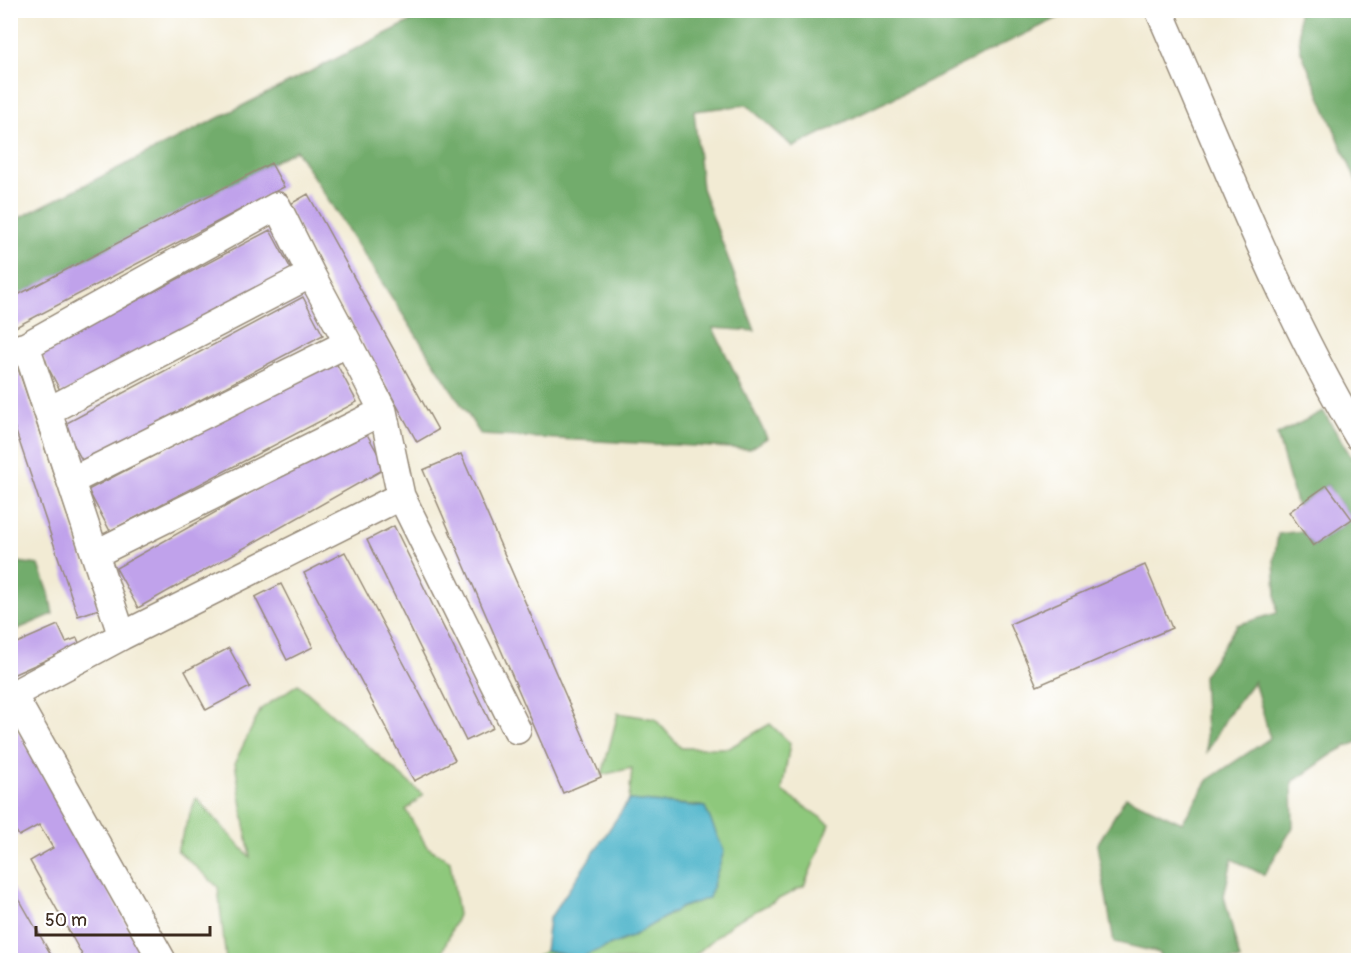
<svg xmlns="http://www.w3.org/2000/svg" width="1369" height="971" font-family="Pangolin,sans-serif">
<style>
.green{fill:#8ec87c;stroke:#64794d;stroke-width:1.5}
.forest{fill:#72ac6c;stroke:#566b45;stroke-width:1.5}
.water{fill:#4ab2c9;stroke:#426e74;stroke-width:1.5}
.building{fill:#c0a2eb}
.lines{fill:none;stroke-linecap:round;stroke-linejoin:round}
.minor-casing{stroke:#968a79;stroke-width:30}
.minor{stroke:#fff;stroke-width:27}
</style>
<rect width="100%" height="100%" fill="#fff"/>
<filter id="ink" filterUnits="userSpaceOnUse"><feTurbulence type="fractalNoise" baseFrequency=".0167" numOctaves="2"/><feDisplacementMap in="SourceGraphic" scale="12" xChannelSelector="R" yChannelSelector="G"/><feConvolveMatrix kernelMatrix="1 2 1 2 8 2 1 2 1" color-interpolation-filters="sRGB"/></filter>
<filter id="wash" filterUnits="userSpaceOnUse"><feTurbulence type="fractalNoise" baseFrequency=".008" numOctaves="4" result="noise"/><feDisplacementMap in="SourceGraphic" scale="24" xChannelSelector="R" yChannelSelector="G"/><feGaussianBlur stdDeviation="1.35" result="paint"/><feColorMatrix in="noise" values="0 0 0 0 0 0 0 0 0 0 0 0 0 0 0 0 0 1.4 0 .05"/><feComposite in="paint" operator="in"/></filter>
<g filter="url(#wash)">
<rect width="100%" height="100%" fill="#f2ebd4"/>
<path class="green" d="M 298,684 L 423,795 L 406,810 L 427,847 L 450,861 L 458,915 L 439,960 L 316,960 L 313,956 L 308,960 L 226,960 L 218,887 L 177,850 L 196,798 L 250,857 L 235,762 L 261,709 Z
M 618,713 L 655,719 L 681,748 L 729,748 L 770,724 L 790,743 L 782,791 L 830,824 L 804,886 L 734,922 L 689,960 L 532,960 L 545,951 L 581,957 L 631,937 L 680,908 L 709,898 L 702,806 L 629,800 L 632,768 L 602,775 Z"/>
<path class="forest" d="M 431,11 L 1072,11 L 793,147 L 747,105 L 694,111 L 702,188 L 755,331 L 713,328 L 767,438 L 750,449 L 481,435 L 296,150 L 11,299 L 11,222 Z
M 1298,11 L 1358,11 L 1358,185 L 1300,49 Z
M 1323,411 L 1358,468 L 1358,742 C 1332,750 1316,768 1292,782 L 1293,827 L 1264,875 L 1232,859 L 1224,896 L 1240,960 L 1159,960 L 1160,953 L 1114,942 L 1097,845 L 1126,797 L 1182,823 L 1209,779 L 1270,738 L 1254,681 L 1228,715 L 1207,752 L 1203,676 L 1237,625 L 1277,613 L 1274,560 L 1278,534 L 1302,531 L 1313,546 L 1352,519 L 1327,485 L 1297,506 L 1277,435 Z
M 11,561 L 39,565 L 49,593 L 53,614 L 11,632 Z"/>
<path class="water" d="M 629,800 L 705,807 L 724,851 L 709,898 L 680,908 L 631,937 L 581,957 L 545,951 L 549,919 Z"/>
<g id="blocks">
<path class="building" d="M 271,163 L 284,187 L 10,330 L 10,299 Z
M 308,194 L 438,430 L 417,442 L 287,206 Z
M 270,230 L 292,271 L 62,394 L 40,352 Z
M 303,297 L 323,335 L 83,462 L 63,425 Z
M 335,361 L 357,402 L 110,531 L 88,490 Z
M 17,365 L 99,609 L 78,616 L 10,414 L 10,367 Z
M 364,429 L 386,468 L 138,608 L 116,568 Z
M 461,454 L 601,777 L 563,793 L 423,470 Z
M 1327,485 L 1352,519 L 1313,546 L 1289,512 Z
M 394,526 L 493,728 L 466,741 L 367,540 Z
M 345,552 L 455,760 L 414,781 L 304,573 Z
M 1145,565 L 1172,628 L 1037,686 L 1010,624 Z
M 281,584 L 313,647 L 287,660 L 255,597 Z
M 58,625 L 66,642 L 77,638 L 80,645 L 10,676 L 10,646 Z
M 229,648 L 250,687 L 206,710 L 185,671 Z
M 10,716 L 147,960 L 85,960 L 30,861 L 53,848 L 39,825 L 19,836 L 10,822 Z
M 10,883 L 54,960 L 10,960 Z"/>
</g>
</g>
<g filter="url(#ink)">
<use href="#blocks" fill-opacity="0" stroke="#968a79" stroke-width="1.5"/>
<g class="lines">
<defs>
<path id="minor" d="M 1159,10 C 1222,153 1278,302 1358,436
M 26,346 L 277,206 L 311,274 L 48,411
M 10,350 L 26,346 L 122,636 L 10,696
M 71,481 L 348,343 L 311,274
M 401,496 L 517,730
M 95,554 L 383,411 L 348,343
M 122,636 L 401,496 L 383,411
M 13,695 L 162,960"/>
</defs>
<use href="#minor" class="minor-casing"/>
<use href="#minor" class="minor"/>
</g>
</g>
<rect width="1369" height="971" fill="none" stroke="#fff" stroke-width="36"/>
<path d="M36 926v9h174v-9" fill="none" stroke="#3b2a1e" stroke-width="3"/>
<text x="45" y="926" font-size="18" fill="#3b2a1e" stroke="#ffffff" stroke-width="4.5" paint-order="stroke">50 m</text>
</svg>
